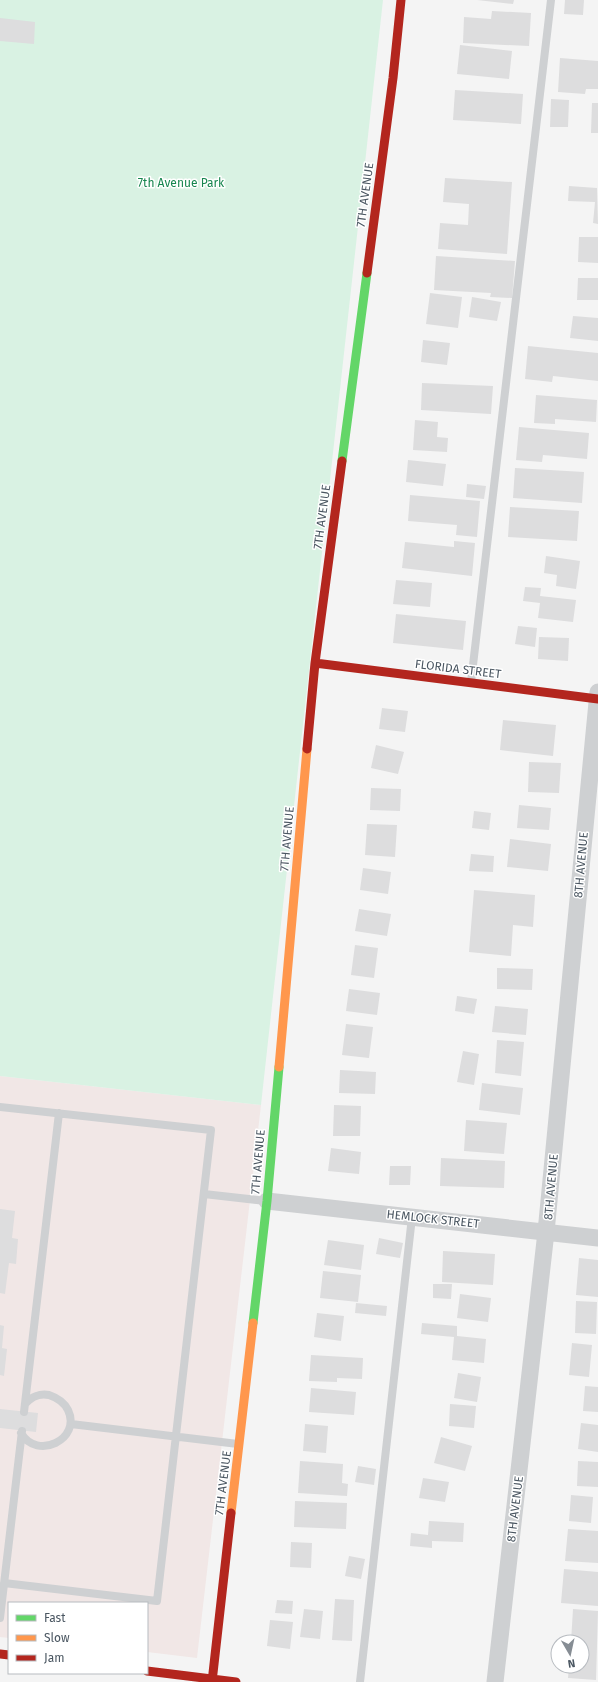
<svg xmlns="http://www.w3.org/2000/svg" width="598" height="1682" font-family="'Fira Sans',sans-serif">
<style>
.medical{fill:#f1e7e6}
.green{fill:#d9f2e3}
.building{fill:#ddddde}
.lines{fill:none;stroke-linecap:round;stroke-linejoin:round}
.lane{stroke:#ced0d2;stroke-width:8}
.street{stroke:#ced0d2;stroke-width:17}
.fast{stroke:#63d668;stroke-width:9}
.slow{stroke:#ff974d;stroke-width:9}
.jam{stroke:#b3261e;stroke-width:9}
.labels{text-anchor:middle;stroke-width:3;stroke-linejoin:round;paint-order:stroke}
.park-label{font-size:12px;fill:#17864f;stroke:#fff}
.street-label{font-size:12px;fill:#4a5661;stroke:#fff}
</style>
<rect width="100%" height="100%" fill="#f4f4f4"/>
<path class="medical" d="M 0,1076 L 261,1105 L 197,1658 L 147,1652 L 147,1603 L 9,1603 L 9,1638 L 0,1637 Z"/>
<path class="green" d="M 0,0 L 383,0 L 261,1105 L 0,1076 Z"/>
<path class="building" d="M 477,0 L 514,0 L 513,4 Z
M 565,0 L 584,0 L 583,15 L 564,14 Z
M 492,11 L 531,13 L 529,46 L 463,43 L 464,17 L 491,19 Z
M 0,18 L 35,22 L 34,44 L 0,41 Z
M 460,45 L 512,51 L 509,79 L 457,74 Z
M 560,58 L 598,61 L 598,89 L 586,89 L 585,94 L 558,92 Z
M 455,90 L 523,94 L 521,124 L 453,120 Z
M 551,99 L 569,100 L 568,127 L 550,127 Z
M 592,103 L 598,103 L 598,133 L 591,133 Z
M 445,178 L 512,182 L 507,254 L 438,249 L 440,223 L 468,225 L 469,204 L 443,202 Z
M 569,186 L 597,188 L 598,224 L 593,223 L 595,202 L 568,201 Z
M 579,237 L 598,237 L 598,263 L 578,262 Z
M 436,256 L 515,261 L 512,298 L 490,297 L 491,293 L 434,290 Z
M 578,278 L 598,278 L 598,300 L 577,300 Z
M 430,293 L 462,297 L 458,328 L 426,324 Z
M 472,297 L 501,302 L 497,321 L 469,317 Z
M 573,316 L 598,318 L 598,341 L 570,338 Z
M 423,340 L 450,343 L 447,365 L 421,362 Z
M 528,346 L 598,353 L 598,381 L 553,376 L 552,382 L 525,379 Z
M 422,383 L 493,386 L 491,414 L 421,410 Z
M 536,395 L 597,400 L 596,422 L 555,419 L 555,424 L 534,423 Z
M 415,420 L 438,422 L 437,437 L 448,438 L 447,452 L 413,450 Z
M 519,427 L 589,433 L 587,459 L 543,455 L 542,462 L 516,460 Z
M 408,460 L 446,464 L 443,486 L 406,482 Z
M 515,468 L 584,472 L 582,503 L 513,498 Z
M 467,484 L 486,486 L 484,499 L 466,497 Z
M 410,495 L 480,501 L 477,537 L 456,535 L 457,525 L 408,521 Z
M 510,507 L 579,511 L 577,541 L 508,537 Z
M 454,541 L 475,543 L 472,576 L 402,568 L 405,542 L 454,547 Z
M 546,556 L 580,561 L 576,589 L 556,586 L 557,575 L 544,573 Z
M 396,580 L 432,583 L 430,607 L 393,604 Z
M 525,587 L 541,588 L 540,596 L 576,600 L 573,622 L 538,618 L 540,603 L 523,601 Z
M 396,614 L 466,621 L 463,650 L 393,643 Z
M 518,626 L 537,628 L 535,647 L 515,644 Z
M 539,637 L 569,638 L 568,661 L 538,659 Z
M 382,708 L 408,711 L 405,732 L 379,729 Z
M 503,720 L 556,725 L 553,756 L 500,750 Z
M 376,745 L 404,752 L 398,774 L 371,768 Z
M 529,762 L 561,763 L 559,793 L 528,792 Z
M 371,788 L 401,789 L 400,811 L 370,810 Z
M 519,805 L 551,808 L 549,830 L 517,828 Z
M 474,811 L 491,813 L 489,830 L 472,828 Z
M 367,824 L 397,825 L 395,857 L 365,855 Z
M 510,839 L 551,844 L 548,871 L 507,867 Z
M 471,854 L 494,856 L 493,872 L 469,871 Z
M 363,868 L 391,872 L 388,894 L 360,890 Z
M 474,890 L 535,895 L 533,927 L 513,925 L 511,956 L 469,952 Z
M 359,909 L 391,914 L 387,936 L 355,931 Z
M 355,945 L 378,948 L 374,978 L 351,975 Z
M 497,968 L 533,969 L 532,990 L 497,989 Z
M 349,989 L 380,993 L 377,1015 L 346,1011 Z
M 457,996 L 477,999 L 474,1014 L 455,1011 Z
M 495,1006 L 528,1009 L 526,1035 L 492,1032 Z
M 346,1024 L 373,1027 L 369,1058 L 342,1055 Z
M 497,1040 L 524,1042 L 521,1076 L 495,1073 Z
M 463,1051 L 479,1054 L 474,1085 L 457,1082 Z
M 340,1070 L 376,1072 L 375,1094 L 339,1093 Z
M 482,1083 L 523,1088 L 520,1115 L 479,1110 Z
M 334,1105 L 361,1106 L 360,1136 L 333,1136 Z
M 466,1120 L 507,1123 L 504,1154 L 464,1151 Z
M 331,1148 L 361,1152 L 359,1174 L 328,1171 Z
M 441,1158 L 505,1161 L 504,1188 L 440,1186 Z
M 390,1166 L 411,1166 L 410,1185 L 389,1185 Z
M 0,1209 L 15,1211 L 12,1238 L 18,1239 L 16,1264 L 9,1263 L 5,1294 L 0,1293 Z
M 379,1238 L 403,1243 L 400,1258 L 376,1254 Z
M 328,1240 L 364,1245 L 361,1270 L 324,1265 Z
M 443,1251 L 495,1254 L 493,1285 L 442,1282 Z
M 579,1258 L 598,1260 L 598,1297 L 576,1295 Z
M 323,1271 L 361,1275 L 358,1302 L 320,1298 Z
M 433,1284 L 452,1284 L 451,1299 L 433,1298 Z
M 460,1294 L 491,1298 L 488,1322 L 457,1318 Z
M 576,1301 L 597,1302 L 596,1334 L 575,1333 Z
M 356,1303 L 387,1306 L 386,1316 L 355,1313 Z
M 317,1313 L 344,1316 L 341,1341 L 314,1337 Z
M 422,1323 L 457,1326 L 457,1336 L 486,1339 L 484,1363 L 452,1360 L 454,1337 L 421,1334 Z
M 0,1325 L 4,1326 L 2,1348 L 7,1349 L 4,1376 L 0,1375 Z
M 572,1343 L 592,1345 L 589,1377 L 569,1375 Z
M 311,1355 L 363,1358 L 362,1379 L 337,1378 L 337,1382 L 309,1381 Z
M 458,1373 L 481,1377 L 477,1402 L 454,1398 Z
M 585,1386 L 598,1387 L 598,1412 L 583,1411 Z
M 311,1388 L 356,1392 L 354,1415 L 309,1412 Z
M 450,1404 L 476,1406 L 474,1428 L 449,1426 Z
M 0,1409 L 38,1413 L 36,1432 L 0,1428 Z
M 581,1423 L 598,1425 L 598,1452 L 578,1449 Z
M 305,1424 L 328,1426 L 326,1453 L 303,1451 Z
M 441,1437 L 472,1446 L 465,1471 L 434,1463 Z
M 300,1461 L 343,1464 L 342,1483 L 348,1484 L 347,1496 L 298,1493 Z
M 578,1461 L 598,1462 L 598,1487 L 577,1486 Z
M 358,1466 L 376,1469 L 374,1485 L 355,1482 Z
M 423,1478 L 449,1482 L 445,1502 L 419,1498 Z
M 571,1495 L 593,1497 L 591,1523 L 569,1521 Z
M 295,1501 L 347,1503 L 346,1529 L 294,1527 Z
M 429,1521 L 464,1523 L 463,1542 L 432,1541 L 432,1548 L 410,1546 L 411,1533 L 428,1535 Z
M 568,1529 L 598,1531 L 598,1563 L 565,1561 Z
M 291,1542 L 312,1543 L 311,1568 L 290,1567 Z
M 349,1556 L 365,1559 L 361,1579 L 345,1576 Z
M 564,1569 L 598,1572 L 598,1606 L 561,1603 Z
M 335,1599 L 354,1600 L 352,1641 L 332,1640 Z
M 277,1600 L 293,1601 L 292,1614 L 275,1613 Z
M 304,1609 L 323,1611 L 320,1639 L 300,1637 Z
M 573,1609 L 598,1611 L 596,1680 L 568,1678 L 569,1666 L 582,1666 L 582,1642 L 571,1642 Z
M 270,1620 L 293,1622 L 290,1649 L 267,1646 Z"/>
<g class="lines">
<path class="lane" d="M 471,682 L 551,0
M 0,1107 L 211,1130 L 157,1601 L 4,1583
M 204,1194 L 266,1201
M 24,1412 L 59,1113
M 71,1424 L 238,1444
M 21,1433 C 37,1461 82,1439 68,1410 C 64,1402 58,1398 49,1395 C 40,1393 31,1397 25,1404
M 0,1618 L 22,1431
M 360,1682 L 412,1217"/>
<path class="street" d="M 267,1201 L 598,1238
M 495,1682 L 546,1232 L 598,692"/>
<path class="fast" d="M 342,461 L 367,273
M 253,1323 L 267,1201 L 279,1067"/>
<path class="slow" d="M 279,1067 L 307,749
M 231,1513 L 253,1323"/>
<path class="jam" d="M 367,273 L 393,78 L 401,0
M 315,663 L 598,699
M 307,749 L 315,663 L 342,461
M 0,1654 L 9,1655
M 147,1671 L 236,1682
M 212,1682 L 231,1513"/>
</g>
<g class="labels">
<g class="park-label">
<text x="181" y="187">7th Avenue Park</text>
</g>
<g class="street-label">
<text transform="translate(365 195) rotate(-82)" y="4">7TH AVENUE</text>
<text transform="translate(322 517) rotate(-82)" y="4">7TH AVENUE</text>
<text transform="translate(458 669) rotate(7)" y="4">FLORIDA STREET</text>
<text transform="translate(287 839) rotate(-85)" y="4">7TH AVENUE</text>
<text transform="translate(581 865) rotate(-85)" y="4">8TH AVENUE</text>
<text transform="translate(258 1162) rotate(-85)" y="4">7TH AVENUE</text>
<text transform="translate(551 1187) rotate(-85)" y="4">8TH AVENUE</text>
<text transform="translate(433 1219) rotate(6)" y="4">HEMLOCK STREET</text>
<text transform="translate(223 1483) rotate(-83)" y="4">7TH AVENUE</text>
<text transform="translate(515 1509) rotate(-83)" y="4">8TH AVENUE</text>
</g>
</g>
<rect x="8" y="1602" width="140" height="72" fill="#ffffff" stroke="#b7bbc0"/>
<rect x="16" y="1615" width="20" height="6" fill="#63d668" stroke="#b7bbc0"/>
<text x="44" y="1622" font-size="12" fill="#4a5661">Fast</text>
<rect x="16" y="1635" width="20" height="6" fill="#ff974d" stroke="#b7bbc0"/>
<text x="44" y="1642" font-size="12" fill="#4a5661">Slow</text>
<rect x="16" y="1655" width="20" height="6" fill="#b3261e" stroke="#b7bbc0"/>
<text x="44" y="1662" font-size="12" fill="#4a5661">Jam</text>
<g transform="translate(570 1654) rotate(171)"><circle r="19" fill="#ffffff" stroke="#b7bbc0"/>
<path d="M0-3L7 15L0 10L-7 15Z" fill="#868d94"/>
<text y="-6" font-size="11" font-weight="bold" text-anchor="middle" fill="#4a5661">N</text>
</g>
</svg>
